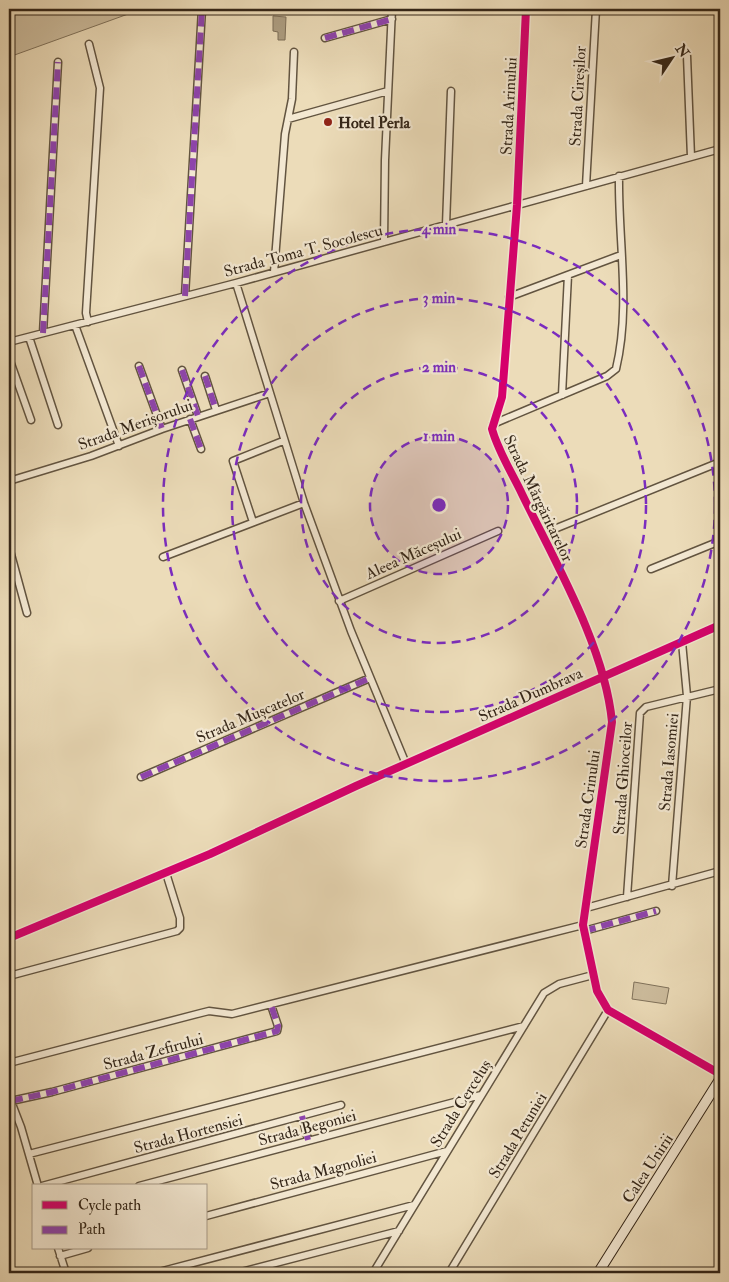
<svg xmlns="http://www.w3.org/2000/svg" width="729" height="1282" font-family="'IM FELL Double Pica',serif">
<style>
.green{fill:#cdbd9e;stroke:#80725b}
.water{fill:#ad9e82;stroke:#7d6e58}
.lines{fill:none;stroke-linecap:round;stroke-linejoin:round}
.minor-casing{stroke:#625440;stroke-width:9}
.secondary-casing{stroke:#342618;stroke-width:11}
.minor{stroke:#f3e8d2;stroke-width:6}
.secondary{stroke:#f3e8d2;stroke-width:9}
.quiet{stroke:#8e44ad;stroke-width:6;stroke-dasharray:12 6;stroke-linecap:butt}
.cycleway-casing{stroke:#f3e8d2;stroke-width:11}
.cycleway{stroke:#d6006c;stroke-width:8}
.ring{fill:none;stroke:#7b2cbf;stroke-width:2.5;stroke-dasharray:9 6}
.poi-dot{fill:#8f2418;stroke:#f3e8d2;stroke-width:2}
.labels{text-anchor:middle;stroke-width:4.5;stroke-linejoin:round;paint-order:stroke}
.street-label{font-size:16px;fill:#342618;stroke:#f3e8d2}
.poi-label{font-size:16px;font-weight:bold;fill:#342618;stroke:#f3e8d2;text-anchor:start}
.centre{fill:#7b2cbf;stroke:#f3e8d2;stroke-width:2.5}
.ring-label{font-size:15px;text-anchor:middle;font-weight:bold;fill:#7b2cbf;stroke:#f3e8d2;stroke-width:4.5;stroke-linejoin:round;paint-order:stroke}
</style>
<rect width="100%" height="100%" fill="#ecdcb9"/>
<filter id="stains"><feTurbulence type="fractalNoise" baseFrequency=".004" numOctaves="4"/><feColorMatrix values="0 0 0 0 .2 0 0 0 0 .09 0 0 0 0 .02 0 0 0 .5 -.17"/></filter>
<radialGradient id="worn" r=".72"><stop offset=".6" stop-color="#630" stop-opacity="0"/><stop offset="1" stop-color="#630" stop-opacity=".3"/></radialGradient>
<path class="green" d="M 9,9 L 142,9 L 9,57 Z
M 634,982 L 669,988 L 666,1004 L 632,999 Z"/>
<path class="water" d="M 273,16 L 286,17 L 285,40 L 278,40 L 278,32 L 273,31 Z"/>
<g class="lines">
<defs>
<path id="minor" d="M 526,9 L 517,205 L 502,397 L 492,429 C 498,451 512,473 522,494 C 555,562 605,647 612,722 L 583,925 L 597,991 L 608,1010 L 720,1074
M 325,38 L 392,19
M 687,56 L 691,157
M 288,119 L 388,91
M 586,186 L 596,9
M 446,225 L 451,91
M 384,242 L 385,160 L 392,9
M 274,272 L 285,134 L 292,99 L 294,52
M 236,283 L 304,503 L 351,631 L 406,764
M 185,296 L 202,9
M 509,297 L 621,255
M 88,322 L 86,313 L 100,88 L 89,44
M 75,325 L 119,446
M 43,333 L 58,62
M 29,337 L 58,425
M 9,342 L 236,283 L 720,149
M 9,358 L 31,420
M 139,366 L 162,429
M 182,370 L 198,416
M 205,376 L 216,410
M 562,395 L 568,275
M 190,419 L 201,449
M 493,424 L 607,376 L 616,369 C 631,306 618,241 619,176
M 9,481 L 91,456 L 162,429 L 270,393
M 253,522 L 233,461 L 283,441
M 542,534 L 720,462
M 9,547 L 27,613
M 163,557 L 304,503
M 651,569 L 720,541
M 339,601 L 498,531
M 141,777 L 370,678
M 672,886 L 687,696 L 682,642
M 627,897 L 640,713 L 646,707 L 720,689
M 586,908 L 720,871
M 584,931 L 656,911
M 9,938 L 210,854 L 356,786 L 720,625
M 9,976 L 177,931 L 180,928 L 180,918 L 166,873
M 9,1063 L 201,1013 L 209,1011 L 232,1014 L 583,925
M 9,1096 L 21,1127 L 38,1186
M 11,1101 L 52,1092 L 277,1031 L 278,1026 L 271,1005
M 302,1116 L 308,1140
M 29,1154 L 524,1026
M 42,1186 L 341,1105
M 139,1186 L 481,1095
M 206,1216 L 447,1151
M 58,1248 L 66,1273
M 60,1256 L 88,1248
M 155,1273 L 414,1205
M 237,1273 L 399,1231
M 373,1273 L 544,993 L 559,984 L 593,975
M 449,1273 L 608,1010"/>
<path id="secondary" d="M 598,1273 L 720,1079"/>
</defs>
<use href="#minor" class="minor-casing"/>
<use href="#secondary" class="secondary-casing"/>
<use href="#minor" class="minor"/>
<use href="#secondary" class="secondary"/>
<path class="quiet" d="M 325,38 L 392,19
M 185,296 L 202,9
M 43,333 L 58,62
M 139,366 L 162,429
M 182,370 L 198,416
M 205,376 L 216,410
M 190,419 L 201,449
M 141,777 L 370,678
M 584,931 L 656,911
M 11,1101 L 52,1092 L 277,1031 L 278,1026 L 271,1005
M 302,1116 L 308,1140"/>
<defs>
<path id="cycleway" d="M 526,9 L 517,205 L 502,397 L 492,429 C 498,451 512,473 522,494 C 555,562 605,647 612,722 L 583,925 L 597,991 L 608,1010 L 720,1074
M 9,938 L 210,854 L 356,786 L 720,625"/>
</defs>
<use href="#cycleway" class="cycleway-casing"/>
<use href="#cycleway" class="cycleway"/>
</g>
<circle cx="439" cy="505" r="69" fill="#7b2cbf" fill-opacity=".12"/>
<g class="ring">
<circle cx="439" cy="505" r="69"/>
<circle cx="439" cy="505" r="138"/>
<circle cx="439" cy="505" r="207"/>
<circle cx="439" cy="505" r="276"/>
</g>
<circle class="poi-dot" cx="328" cy="122" r="5"/>
<g class="labels">
<g class="street-label">
<text transform="translate(577 96) rotate(-87)" y="6">Strada Cireșilor</text>
<text transform="translate(508 106) rotate(-87)" y="6">Strada Arinului</text>
<text transform="translate(303 250) rotate(-15)" y="6">Strada Toma T. Socolescu</text>
<text transform="translate(135 424) rotate(-20)" y="6">Strada Merișorului</text>
<text transform="translate(539 498) rotate(64)" y="6">Strada Mărgăritarelor</text>
<text transform="translate(413 553) rotate(-24)" y="6">Aleea Măceșului</text>
<text transform="translate(530 694) rotate(-24)" y="6">Strada Dumbrava</text>
<text transform="translate(250 715) rotate(-23)" y="6">Strada Mușcatelor</text>
<text transform="translate(668 762) rotate(-85)" y="6">Strada Iasomiei</text>
<text transform="translate(622 778) rotate(-86)" y="6">Strada Ghioceilor</text>
<text transform="translate(587 799) rotate(-82)" y="6">Strada Crinului</text>
<text transform="translate(153 1051) rotate(-15)" y="6">Strada Zefirului</text>
<text transform="translate(460 1103) rotate(-58)" y="6">Strada Cerceluș</text>
<text transform="translate(307 1127) rotate(-15)" y="6">Strada Begoniei</text>
<text transform="translate(188 1133) rotate(-15)" y="6">Strada Hortensiei</text>
<text transform="translate(517 1135) rotate(-59)" y="6">Strada Petuniei</text>
<text transform="translate(647 1168) rotate(-57)" y="6">Calea Unirii</text>
<text transform="translate(323 1170) rotate(-15)" y="6">Strada Magnoliei</text>
</g>
<g class="poi-label">
<text x="338" y="128">Hotel Perla</text>
</g>
</g>
<circle cx="439" cy="505" r="8" class="centre"/>
<g class="ring-label">
<text x="439" y="234">4 min</text>
<text x="439" y="303">3 min</text>
<text x="439" y="372">2 min</text>
<text x="439" y="441">1 min</text>
</g>
<rect width="729" height="1282" fill="none" stroke="#ecdcb9" stroke-width="30"/>
<rect x="10" y="10" width="709" height="1262" fill="none" stroke="#342618" stroke-width="2.5"/>
<rect x="15" y="15" width="699" height="1252" fill="none" stroke="#342618"/>
<rect x="32" y="1184" width="175" height="65" fill="#f3e8d2" stroke="#a79a88"/>
<rect x="42" y="1201" width="25" height="8" fill="#d6006c" stroke="#a79a88"/>
<text x="78" y="1210" font-size="15" fill="#342618">Cycle path</text>
<rect x="42" y="1226" width="25" height="8" fill="#8e44ad" stroke="#a79a88"/>
<text x="78" y="1234" font-size="15" fill="#342618">Path</text>
<g transform="translate(672 58) rotate(55)" stroke="#f3e8d2" stroke-width="4" paint-order="stroke">
<path d="M0-4L9 19L0 12L-9 19Z" fill="#342618"/>
<text y="-8" font-size="14" font-weight="bold" text-anchor="middle" fill="#342618">N</text>
</g>
<rect width="100%" height="100%" filter="url(#stains)"/>
<rect width="100%" height="100%" fill="url(#worn)"/>
</svg>
